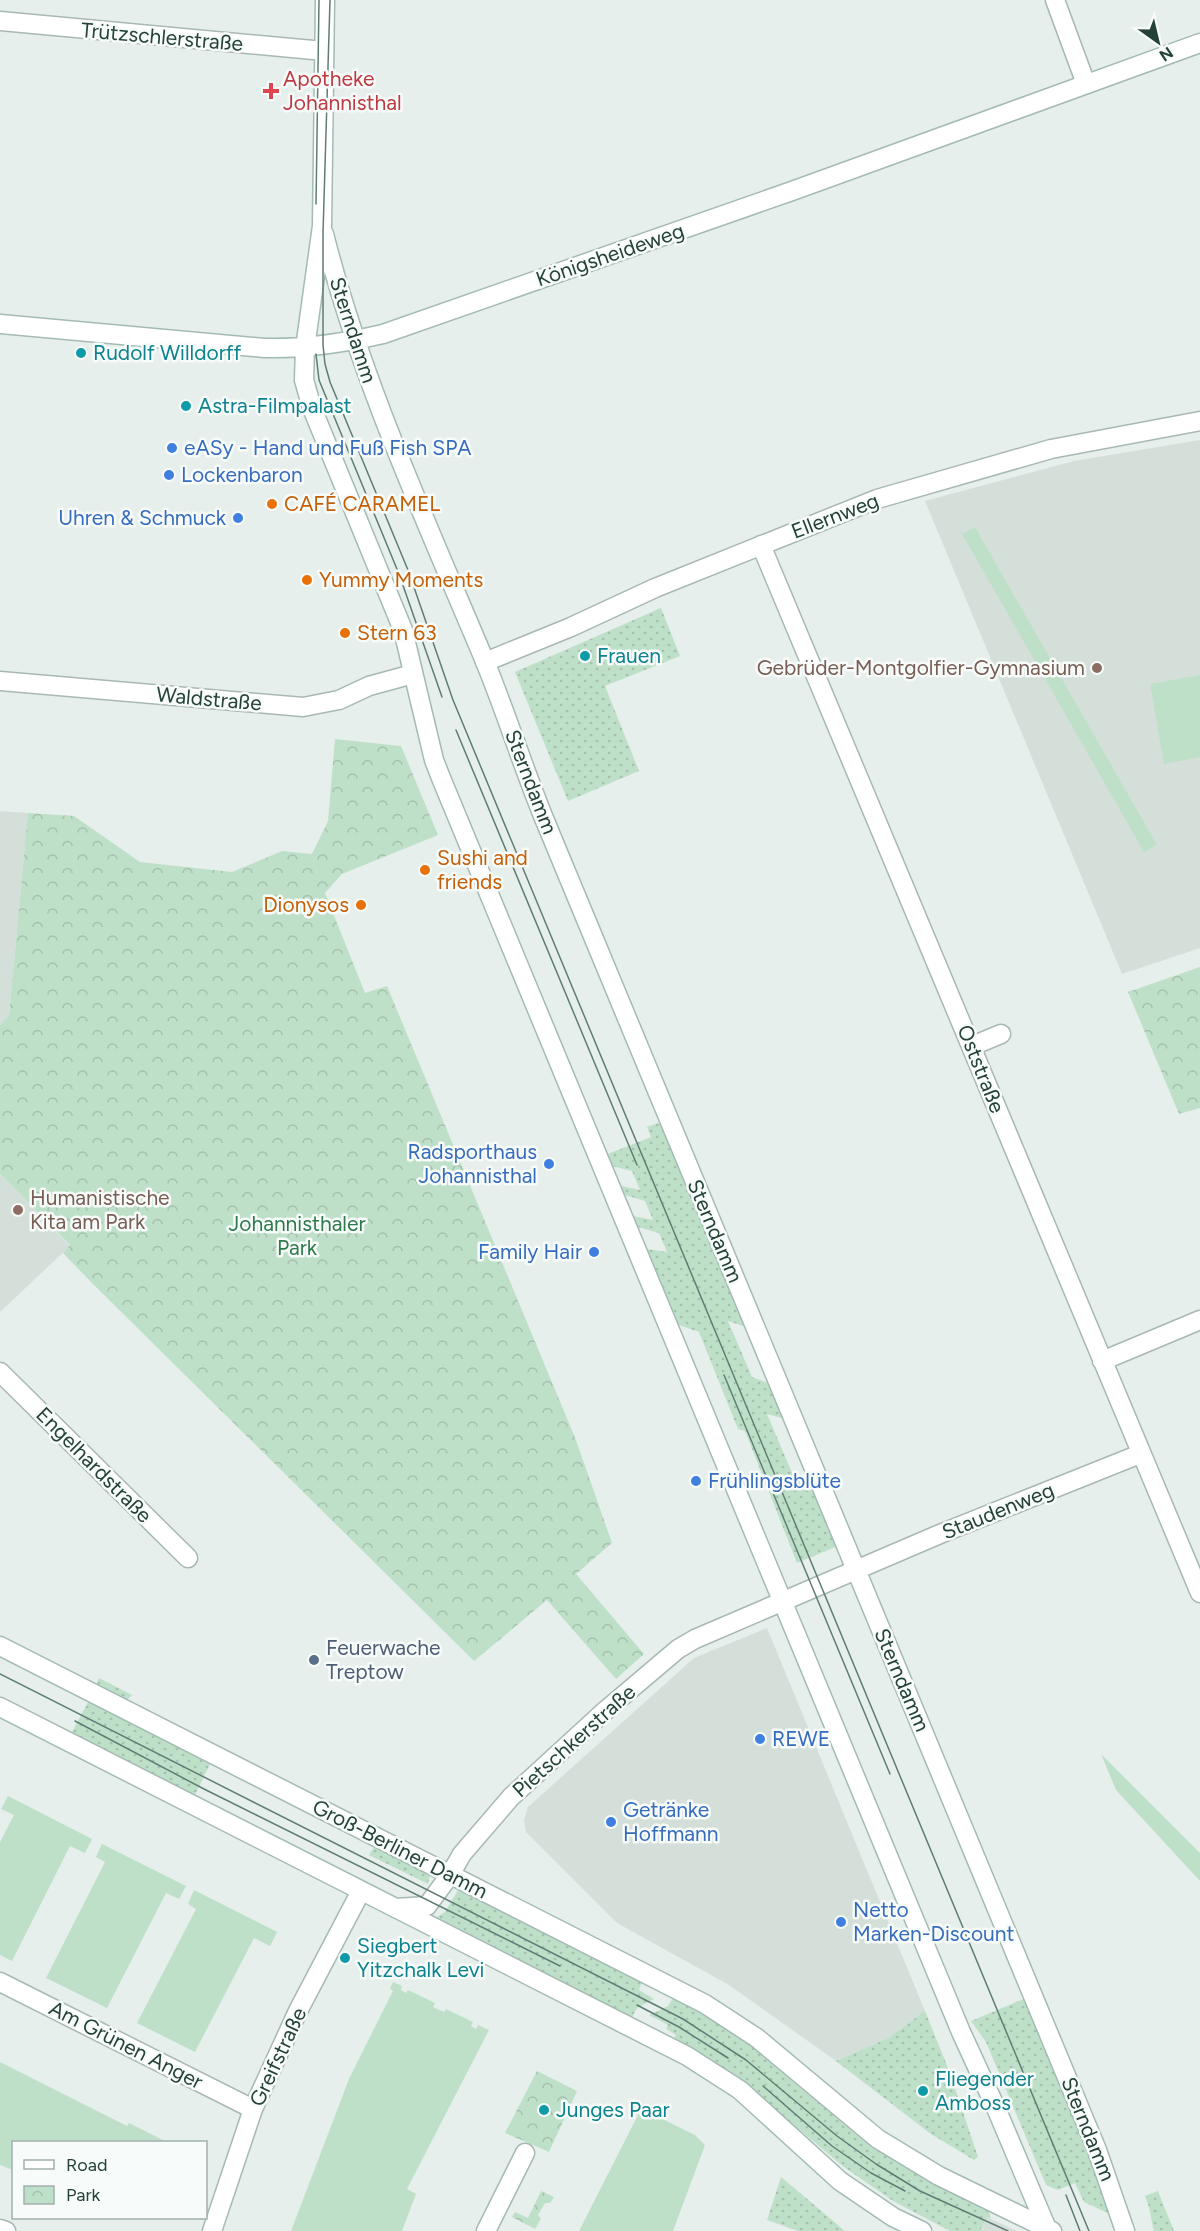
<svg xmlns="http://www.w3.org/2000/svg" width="1200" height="2231" font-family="Figtree,sans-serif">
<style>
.built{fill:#d4dfda}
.grass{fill:url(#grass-dots)}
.park{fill:url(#park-crowns)}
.garden{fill:#bfe0c8}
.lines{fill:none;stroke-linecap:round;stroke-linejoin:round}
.street-casing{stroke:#a8b8b2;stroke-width:21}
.secondary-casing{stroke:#a4bbb3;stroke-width:21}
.street{stroke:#fff;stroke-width:18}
.secondary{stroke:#fff;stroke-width:18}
.tram{stroke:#5f7d75;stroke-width:1.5}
.health-dot{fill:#e0444e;stroke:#f7fbf9;stroke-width:2}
.culture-dot{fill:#0f9aa8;stroke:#f7fbf9;stroke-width:2}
.shop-dot{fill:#3f7fe0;stroke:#f7fbf9;stroke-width:2}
.food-dot{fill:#e8710a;stroke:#f7fbf9;stroke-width:2}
.education-dot{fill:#8d6e63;stroke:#f7fbf9;stroke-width:2}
.service-dot{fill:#5c6f8a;stroke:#f7fbf9;stroke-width:2}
.labels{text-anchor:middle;stroke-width:5;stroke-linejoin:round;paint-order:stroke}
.street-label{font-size:21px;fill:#24423a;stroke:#f7fbf9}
.health-label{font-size:21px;fill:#be3a42;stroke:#f7fbf9;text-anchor:start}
.culture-label{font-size:21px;fill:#0d838f;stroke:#f7fbf9;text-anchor:start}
.shop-label{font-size:21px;fill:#366cbe;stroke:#f7fbf9;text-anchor:start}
.food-label{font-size:21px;fill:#c56008;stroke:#f7fbf9;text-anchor:start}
.education-label{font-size:21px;fill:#785e54;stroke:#f7fbf9;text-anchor:end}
.park-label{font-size:21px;fill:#2d7a4b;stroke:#f7fbf9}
.service-label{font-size:21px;fill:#4e5e75;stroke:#f7fbf9;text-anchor:start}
</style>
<defs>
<pattern id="grass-dots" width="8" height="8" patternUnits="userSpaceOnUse" patternTransform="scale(1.5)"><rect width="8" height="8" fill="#bfe0c8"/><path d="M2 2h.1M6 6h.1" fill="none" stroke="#a4c1ad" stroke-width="1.8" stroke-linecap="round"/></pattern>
<pattern id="park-crowns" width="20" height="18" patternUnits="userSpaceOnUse" patternTransform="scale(1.5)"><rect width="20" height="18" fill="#bfe0c8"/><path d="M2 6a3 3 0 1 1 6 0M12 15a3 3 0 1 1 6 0" fill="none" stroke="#a4c1ad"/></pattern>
</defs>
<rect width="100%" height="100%" fill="#e6efeb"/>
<path class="built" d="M 1200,440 L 1200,948 L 1122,974 L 925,501 L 1074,461 Z
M 0,811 L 28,813 L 9,1016 L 0,1025 Z
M 0,1174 L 70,1246 L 0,1312 Z
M 767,1628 L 925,2011 L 888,2038 L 836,2061 L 729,1985 L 617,1923 L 526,1832 L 524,1820 L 528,1807 L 694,1658 Z
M 987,2217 L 991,2219 L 1017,2231 L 980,2231 Z"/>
<path class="grass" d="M 661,608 L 680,656 L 605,686 L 639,771 L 568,801 L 515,672 Z
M 664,1121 L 749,1328 L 728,1321 L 752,1377 L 773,1385 L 788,1420 L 767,1414 L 793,1475 L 813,1482 L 840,1545 L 797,1563 L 745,1431 L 738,1429 L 699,1332 L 679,1325 L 647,1249 L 667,1252 L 659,1233 L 638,1227 L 633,1216 L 653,1220 L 645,1201 L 625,1195 L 621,1186 L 640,1190 L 632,1171 L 612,1166 L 608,1154 L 651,1137 L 647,1127 Z
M 99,1678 L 132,1695 L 126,1701 L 96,1685 Z
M 88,1702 L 210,1764 L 195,1795 L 71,1734 Z
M 374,1847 L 430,1875 L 428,1884 L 369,1855 Z
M 458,1890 L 642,1982 L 639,1990 L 654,1999 L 637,2008 L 632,2017 L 437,1917 L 445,1912 Z
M 673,1998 L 726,2026 L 764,2054 L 889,2156 L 917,2174 L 988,2208 L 991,2219 L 987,2217 L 980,2231 L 950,2231 L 893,2201 L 844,2167 L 731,2072 L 674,2038 L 676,2035 L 666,2029 L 668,2025 L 649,2015 L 668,2006 Z
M 1026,1998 L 1114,2216 L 1084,2202 L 1075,2183 L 1058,2190 L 1046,2185 L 986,2042 L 971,2021 Z
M 925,2011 L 950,2073 L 978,2157 L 974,2160 L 931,2134 L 836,2061 L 888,2038 Z
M 781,2177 L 845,2231 L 798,2231 L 767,2220 Z
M 1158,2191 L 1174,2231 L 1154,2231 L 1153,2228 L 1149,2207 L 1145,2196 Z"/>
<path class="park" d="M 335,739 L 401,746 L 438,835 L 342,874 L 325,893 L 365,993 L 387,986 L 576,1440 L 612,1543 L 576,1574 L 644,1654 L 616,1679 L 547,1600 L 474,1661 L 91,1282 L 63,1253 L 70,1245 L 0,1174 L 0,1025 L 9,1015 L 28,813 L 74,816 L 140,862 L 232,872 L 282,851 L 312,854 L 328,821 Z
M 1200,967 L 1200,1108 L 1179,1114 L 1128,992 Z
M 537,2071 L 577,2091 L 549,2152 L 505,2133 Z
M 541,2191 L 554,2197 L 550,2203 L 545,2203 L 538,2215 L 541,2219 L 535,2229 L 512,2217 L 515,2212 L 528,2218 Z"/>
<path class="garden" d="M 975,527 L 1157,845 L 1144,852 L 962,534 Z
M 1200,675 L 1200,757 L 1164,764 L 1150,684 Z
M 1101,1754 L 1200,1853 L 1200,1881 L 1116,1790 Z
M 8,1796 L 92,1839 L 85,1853 L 70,1846 L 12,1961 L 0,1955 L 0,1842 L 14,1815 L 1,1809 Z
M 102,1844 L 186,1886 L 179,1899 L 166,1893 L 107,2008 L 46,1978 L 105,1862 L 96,1857 Z
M 194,1890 L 277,1932 L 270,1946 L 254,1938 L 195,2052 L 137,2023 L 196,1909 L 188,1904 Z
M 393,1982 L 402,1986 L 401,1990 L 406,1993 L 408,1990 L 435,2003 L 433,2007 L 444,2012 L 446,2009 L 473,2022 L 471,2026 L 476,2029 L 478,2025 L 489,2030 L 407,2189 L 416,2194 L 402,2231 L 291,2231 L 349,2079 L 393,1991 L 390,1988 Z
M 0,2062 L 127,2126 L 129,2123 L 167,2142 L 14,2142 L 13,2170 L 0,2165 Z
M 638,2107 L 695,2135 L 705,2145 L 673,2231 L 579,2231 L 638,2115 L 635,2114 Z"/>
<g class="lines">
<defs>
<path id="street" d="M 1055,0 L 1086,84
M 0,21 L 324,51
M 761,545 L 1200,1593
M 485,662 L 571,627 L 655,588 L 877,499 L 1051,449 L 1200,421
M 0,681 L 303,707 L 339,700 L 369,686 L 413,674
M 972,1046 L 1001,1034
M 1102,1361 L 1200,1320
M 0,1372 L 188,1558
M 396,1908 L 427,1906 L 450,1875 L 462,1854 L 511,1797 L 606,1710 L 678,1649 L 695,1639 L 940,1534 L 1140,1454
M 0,1982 L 253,2109
M 0,2229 L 6,2231
M 212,2231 L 253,2109 L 298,2011 L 361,1891
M 486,2231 L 525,2153"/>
<path id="secondary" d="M 325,0 L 322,226 L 305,348 L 304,380 L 312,408 L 403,630 L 434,760 L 441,778 L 961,2032 L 996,2108 L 1048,2231
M 324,234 C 361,380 425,519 484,659 C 505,710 522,764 543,816 L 1097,2150 L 1125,2231
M 0,324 L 265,348 C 305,349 344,343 383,334 L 792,191 L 1200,43
M 0,1646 L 705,2004 L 757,2038 L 878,2139 L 939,2176 L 1052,2231
M 0,1707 L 687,2056 L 740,2090 L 840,2181 L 893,2217 L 922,2231"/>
</defs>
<use href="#street" class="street-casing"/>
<use href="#secondary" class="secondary-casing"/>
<use href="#street" class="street"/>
<use href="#secondary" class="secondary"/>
<path class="tram" d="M 330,0 L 323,233 L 323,345 L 325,364 L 330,382 L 408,570 L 453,700 L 1089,2231
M 316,204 L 319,0
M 316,354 L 319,380 L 399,574 L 442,697
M 456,730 L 637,1165
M 724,1375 L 890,1774
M 0,1674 L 683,2019 L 746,2060 L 837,2136 L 876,2164 L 920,2191 L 1008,2231
M 75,1721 L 204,1789 L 560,1966
M 637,2005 L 679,2027 L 728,2058
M 763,2086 L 832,2146 L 871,2173 L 905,2191
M 1066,2195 L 1080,2231"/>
</g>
<path class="health-dot" d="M268 82h6v6h6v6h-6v6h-6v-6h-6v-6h6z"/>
<g class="culture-dot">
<circle cx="81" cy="353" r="6"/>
<circle cx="186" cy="406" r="6"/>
<circle cx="585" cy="656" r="6"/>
<circle cx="345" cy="1958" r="6"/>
<circle cx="923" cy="2091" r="6"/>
<circle cx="544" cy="2110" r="6"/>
</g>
<g class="shop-dot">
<circle cx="172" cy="448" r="6"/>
<circle cx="169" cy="475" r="6"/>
<circle cx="238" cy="518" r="6"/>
<circle cx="549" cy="1164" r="6"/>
<circle cx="594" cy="1252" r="6"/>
<circle cx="696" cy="1481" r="6"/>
<circle cx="760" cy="1739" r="6"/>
<circle cx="611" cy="1822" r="6"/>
<circle cx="841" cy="1922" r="6"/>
</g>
<g class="food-dot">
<circle cx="272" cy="504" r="6"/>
<circle cx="307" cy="580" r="6"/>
<circle cx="345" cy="633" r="6"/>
<circle cx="425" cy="870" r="6"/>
<circle cx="361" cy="905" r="6"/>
</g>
<g class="education-dot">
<circle cx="1097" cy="668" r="6"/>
<circle cx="18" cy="1210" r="6"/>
</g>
<circle class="service-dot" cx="314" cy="1660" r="6"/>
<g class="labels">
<g class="street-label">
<text transform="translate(162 37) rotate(5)" y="7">Trützschlerstraße</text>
<text transform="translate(610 255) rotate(-19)" y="7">Königsheideweg</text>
<text transform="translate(353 330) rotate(72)" y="7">Sterndamm</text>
<text transform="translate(835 516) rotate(-21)" y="7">Ellernweg</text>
<text transform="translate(209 699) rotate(5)" y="7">Waldstraße</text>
<text transform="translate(531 782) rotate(69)" y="7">Sterndamm</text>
<text transform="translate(981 1069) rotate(68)" y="7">Oststraße</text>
<text transform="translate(715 1231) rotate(67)" y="7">Sterndamm</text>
<text transform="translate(94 1465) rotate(45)" y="7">Engelhardstraße</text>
<text transform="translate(998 1511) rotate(-22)" y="7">Staudenweg</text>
<text transform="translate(902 1680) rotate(67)" y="7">Sterndamm</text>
<text transform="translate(574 1741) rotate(-42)" y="7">Pietschkerstraße</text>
<text transform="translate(400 1849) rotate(27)" y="7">Groß-Berliner Damm</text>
<text transform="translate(126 2045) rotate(27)" y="7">Am Grünen Anger</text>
<text transform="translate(278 2057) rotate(-65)" y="7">Greifstraße</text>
<text transform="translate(1088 2129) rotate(68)" y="7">Sterndamm</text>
</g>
<g class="health-label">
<text x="283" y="86">Apotheke<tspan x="283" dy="24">Johannisthal</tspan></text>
</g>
<g class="culture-label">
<text x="93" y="360">Rudolf Willdorff</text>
<text x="198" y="413">Astra-Filmpalast</text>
<text x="597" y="663">Frauen</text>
<text x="357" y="1953">Siegbert<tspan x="357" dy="24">Yitzchalk Levi</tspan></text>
<text x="935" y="2086">Fliegender<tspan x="935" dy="24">Amboss</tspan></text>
<text x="556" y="2117">Junges Paar</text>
</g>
<g class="shop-label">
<text x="184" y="455">eASy - Hand und Fuß Fish SPA</text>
<text x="181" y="482">Lockenbaron</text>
<text x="226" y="525" text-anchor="end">Uhren &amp; Schmuck</text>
<text x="537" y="1159" text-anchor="end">Radsporthaus<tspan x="537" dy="24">Johannisthal</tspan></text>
<text x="582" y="1259" text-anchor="end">Family Hair</text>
<text x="708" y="1488">Frühlingsblüte</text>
<text x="772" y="1746">REWE</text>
<text x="623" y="1817">Getränke<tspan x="623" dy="24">Hoffmann</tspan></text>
<text x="853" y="1917">Netto<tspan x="853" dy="24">Marken-Discount</tspan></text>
</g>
<g class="food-label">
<text x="284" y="511">CAFÉ CARAMEL</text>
<text x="319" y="587">Yummy Moments</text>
<text x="357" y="640">Stern 63</text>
<text x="437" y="865">Sushi and<tspan x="437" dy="24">friends</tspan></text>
<text x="349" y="912" text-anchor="end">Dionysos</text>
</g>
<g class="education-label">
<text x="1085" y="675">Gebrüder-Montgolfier-Gymnasium</text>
<text x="30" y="1205" text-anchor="start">Humanistische<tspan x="30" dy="24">Kita am Park</tspan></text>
</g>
<g class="park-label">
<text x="297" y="1231">Johannisthaler<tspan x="297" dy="24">Park</tspan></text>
</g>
<g class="service-label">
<text x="326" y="1655">Feuerwache<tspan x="326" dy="24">Treptow</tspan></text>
</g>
</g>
<rect x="12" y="2141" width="195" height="78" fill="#f7fbf9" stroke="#a3b1ad" stroke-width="1.5"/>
<rect x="24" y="2160" width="30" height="9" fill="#ffffff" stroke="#a3b1ad" stroke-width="1.5"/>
<text x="66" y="2171" font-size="18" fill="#24423a">Road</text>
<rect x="24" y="2186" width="30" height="18" fill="url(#park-crowns)" stroke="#a3b1ad" stroke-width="1.5"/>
<text x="66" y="2201" font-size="18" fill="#24423a">Park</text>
<g transform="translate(1158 42) rotate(146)" stroke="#f7fbf9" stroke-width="4.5" paint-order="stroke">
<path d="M0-4.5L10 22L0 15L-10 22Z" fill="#24423a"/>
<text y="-9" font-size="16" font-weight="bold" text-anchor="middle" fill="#24423a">N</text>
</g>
</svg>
